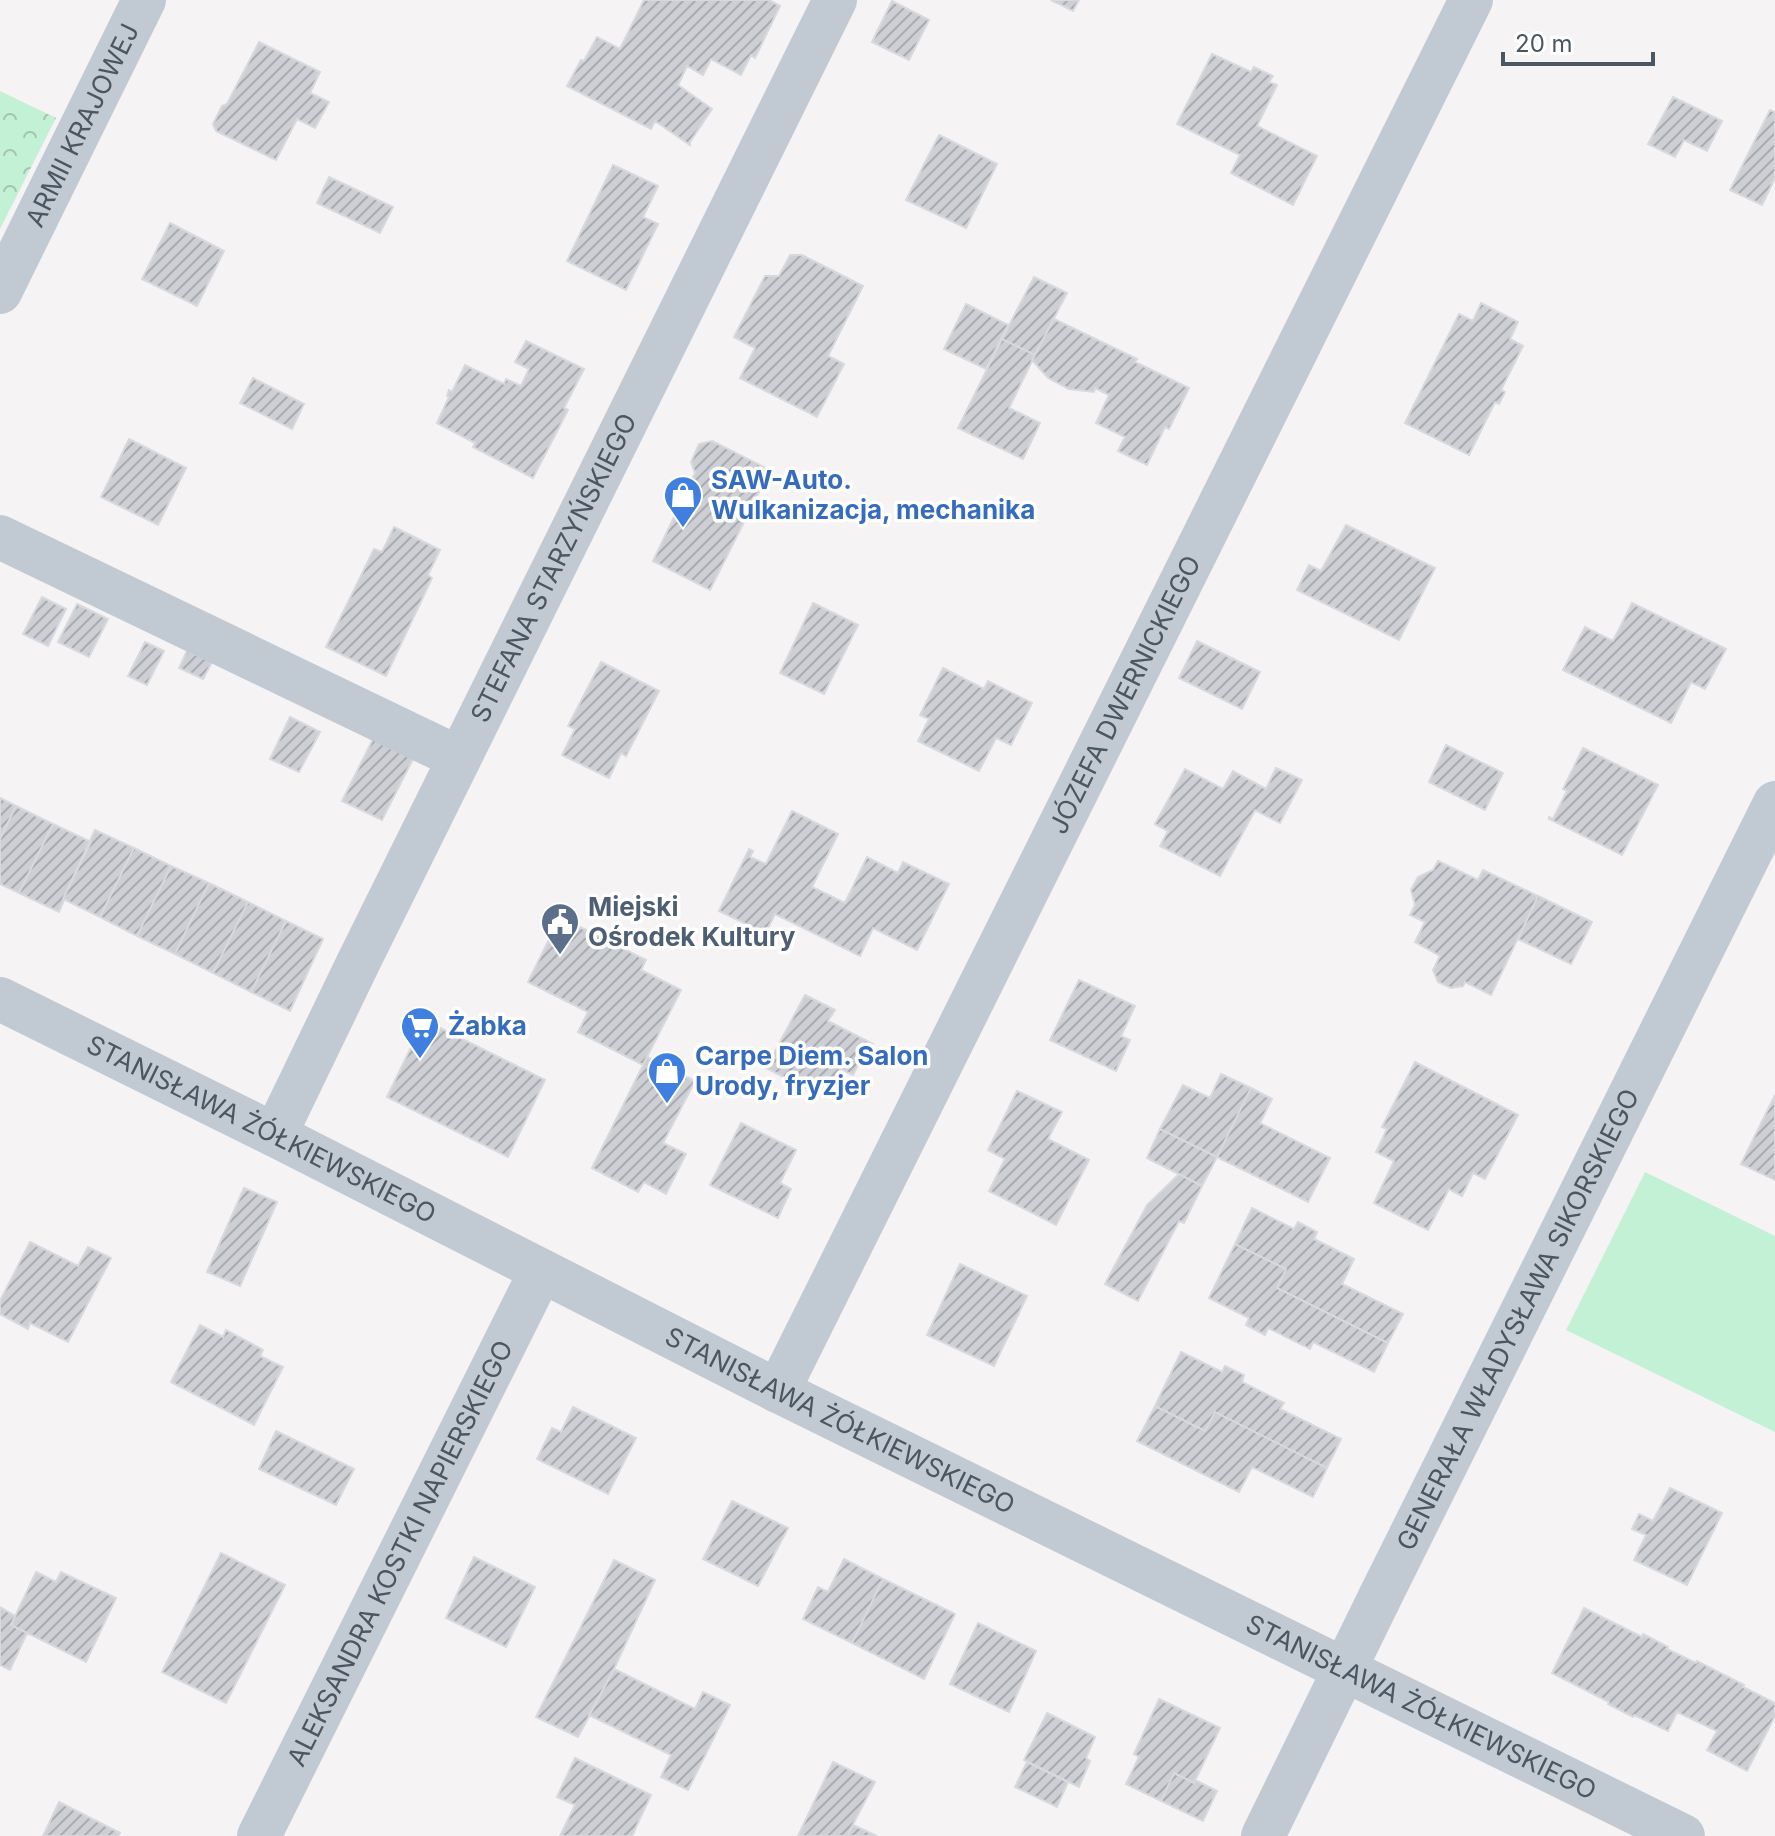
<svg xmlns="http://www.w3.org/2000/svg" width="1775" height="1836" font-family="Inter,sans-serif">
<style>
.grass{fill:#c3f1d5}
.forest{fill:url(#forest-crowns)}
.building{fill:url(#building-hatch);stroke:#d7d9de;stroke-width:2}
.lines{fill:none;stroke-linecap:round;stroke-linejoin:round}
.minor{stroke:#c1cad2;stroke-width:44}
.labels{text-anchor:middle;stroke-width:7;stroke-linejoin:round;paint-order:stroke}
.street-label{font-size:26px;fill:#4a5661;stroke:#fff}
.shop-label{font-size:26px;font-weight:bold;fill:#366cbe;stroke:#fff;text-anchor:start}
.service-label{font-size:26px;font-weight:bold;fill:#4e5e75;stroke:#fff;text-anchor:start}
</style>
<defs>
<pattern id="forest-crowns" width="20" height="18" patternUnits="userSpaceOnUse" patternTransform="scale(2)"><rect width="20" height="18" fill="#c3f1d5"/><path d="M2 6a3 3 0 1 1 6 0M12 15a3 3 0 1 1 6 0" fill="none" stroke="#a0c6b0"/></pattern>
<pattern id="building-hatch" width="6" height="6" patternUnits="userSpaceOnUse" patternTransform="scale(2)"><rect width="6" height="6" fill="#cdcfd5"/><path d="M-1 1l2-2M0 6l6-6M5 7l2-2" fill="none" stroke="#a8abb0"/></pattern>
</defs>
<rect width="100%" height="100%" fill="#f5f3f3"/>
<path class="grass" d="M 1645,1172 L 1775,1236 L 1775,1432 L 1566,1330 Z"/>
<path class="forest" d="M 0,91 L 56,118 L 0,229 Z"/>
<path class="building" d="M 644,0 L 769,0 L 780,6 L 755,58 L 751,55 L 741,75 L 711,59 L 703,75 L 687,66 L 678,85 L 712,109 L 690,142 L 690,145 L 655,121 L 651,129 L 567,86 L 581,60 L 584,61 L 597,37 L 620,49 Z
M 1051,0 L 1079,0 L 1073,11 Z
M 892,1 L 929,20 L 909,60 L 872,42 Z
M 259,42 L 320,72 L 310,93 L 329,102 L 315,128 L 297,119 L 276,160 L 216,131 L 213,124 L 222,106 L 227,104 Z
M 1212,54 L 1251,72 L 1254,67 L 1273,76 L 1269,82 L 1277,85 L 1257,126 L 1317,156 L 1293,205 L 1231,173 L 1240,155 L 1177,124 Z
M 1673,97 L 1722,121 L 1707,151 L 1684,140 L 1675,157 L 1648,144 Z
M 1770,110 L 1775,112 L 1775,178 L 1762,205 L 1730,190 Z
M 939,135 L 997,164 L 966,228 L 906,200 Z
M 613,165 L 658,186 L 643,217 L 658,224 L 626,290 L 567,261 Z
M 329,177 L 393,207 L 380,233 L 317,203 Z
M 170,223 L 224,251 L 197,306 L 142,279 Z
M 790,255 L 802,255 L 863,286 L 828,356 L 844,364 L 817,417 L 740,378 L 755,348 L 734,337 L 765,276 L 779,276 Z
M 1034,277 L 1067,293 L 1035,355 L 1002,339 Z
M 1481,303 L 1518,322 L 1510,339 L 1523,346 L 1501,390 L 1505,392 L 1499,404 L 1495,402 L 1469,455 L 1405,423 L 1459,314 L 1473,321 Z
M 966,304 L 1008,325 L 986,369 L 944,349 Z
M 1054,319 L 1137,359 L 1135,362 L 1189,388 L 1169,429 L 1165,427 L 1147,465 L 1118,451 L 1125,437 L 1096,423 L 1109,395 L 1095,388 L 1094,392 L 1069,389 L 1048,378 L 1032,360 Z
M 1002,339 L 1035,355 L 1009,408 L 1040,423 L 1023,459 L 958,428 Z
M 526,341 L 584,369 L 564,408 L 568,410 L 533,478 L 473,447 L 475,443 L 437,423 L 449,397 L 447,396 L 449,390 L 452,392 L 465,365 L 504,384 L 506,379 L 521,386 L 529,369 L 515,362 Z
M 253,378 L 304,404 L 292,429 L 240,403 Z
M 129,439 L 186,468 L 158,525 L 101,497 Z
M 712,441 L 770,470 L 710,590 L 653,561 L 695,473 L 691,462 L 699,444 Z
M 1346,525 L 1435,568 L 1399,640 L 1297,590 L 1309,565 L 1321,571 Z
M 394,527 L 440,550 L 428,575 L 432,578 L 386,676 L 326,647 L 374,549 L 382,552 Z
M 42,597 L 66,609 L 48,646 L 23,634 Z
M 813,603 L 858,625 L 824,694 L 780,673 Z
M 1632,603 L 1726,649 L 1705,689 L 1691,682 L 1671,723 L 1563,670 L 1585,627 L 1613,641 Z
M 77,604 L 108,619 L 89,657 L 58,642 Z
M 1197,641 L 1260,672 L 1242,709 L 1179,678 Z
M 145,642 L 164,651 L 147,685 L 128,676 Z
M 187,651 L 212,662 L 203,679 L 179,668 Z
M 601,662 L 659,691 L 626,756 L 621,753 L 609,778 L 562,755 L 575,729 L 568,726 Z
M 943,668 L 984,689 L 988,681 L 1032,703 L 1011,745 L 996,738 L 979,771 L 918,741 L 929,719 L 920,715 Z
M 290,717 L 320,732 L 299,772 L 270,759 Z
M 373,739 L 413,759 L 382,820 L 342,801 Z
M 1446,745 L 1503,773 L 1485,810 L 1429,782 Z
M 1583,748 L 1658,785 L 1622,855 L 1549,819 L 1549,817 L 1553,819 L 1567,791 L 1563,789 Z
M 1276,768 L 1302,780 L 1280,823 L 1255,810 L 1220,876 L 1160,846 L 1168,831 L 1155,824 L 1185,769 L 1223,789 L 1233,771 L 1266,789 Z
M 0,798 L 16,806 L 0,839 Z
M 16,806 L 53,824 L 19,893 L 0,884 L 0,839 Z
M 792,811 L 838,834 L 812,887 L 845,903 L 867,857 L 898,873 L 903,862 L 949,884 L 917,950 L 873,928 L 860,956 L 775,914 L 767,930 L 767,934 L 719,911 L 749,849 L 753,851 L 750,857 L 766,864 Z
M 53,824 L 91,842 L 63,899 L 64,900 L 59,912 L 19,893 Z
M 95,830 L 134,848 L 100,917 L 63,899 Z
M 134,848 L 171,866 L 137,936 L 100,917 Z
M 1438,861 L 1478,880 L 1483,870 L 1538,896 L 1491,995 L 1465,982 L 1463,986 L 1451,988 L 1438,982 L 1433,970 L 1440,956 L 1415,942 L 1425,922 L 1410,915 L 1415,905 L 1411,890 L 1418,877 L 1433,870 Z
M 171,866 L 209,883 L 175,954 L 137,936 Z
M 209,883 L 248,902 L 213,973 L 175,954 Z
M 1538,896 L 1592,922 L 1571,964 L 1518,939 Z
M 248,902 L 286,921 L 251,992 L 213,973 Z
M 560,917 L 646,960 L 641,970 L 681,990 L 643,1065 L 578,1032 L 588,1012 L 528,982 Z
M 286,921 L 323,939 L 290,1011 L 251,992 Z
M 1079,980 L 1135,1006 L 1121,1036 L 1130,1040 L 1116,1071 L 1050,1040 Z
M 805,995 L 835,1010 L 828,1021 L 873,1044 L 871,1046 L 868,1045 L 853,1075 L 840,1069 L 825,1098 L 766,1068 Z
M 424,1020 L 545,1080 L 508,1157 L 387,1097 Z
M 647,1057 L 695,1081 L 663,1143 L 686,1154 L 666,1194 L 644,1182 L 638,1192 L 592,1168 Z
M 1415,1062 L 1518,1115 L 1485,1179 L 1473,1173 L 1462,1196 L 1449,1189 L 1428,1230 L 1374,1203 L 1394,1161 L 1376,1152 L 1387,1129 L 1382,1127 Z
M 1221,1074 L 1251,1088 L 1217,1157 L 1160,1129 L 1183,1085 L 1210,1098 Z
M 1251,1088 L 1272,1099 L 1260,1123 L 1330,1158 L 1308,1202 L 1217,1157 Z
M 1017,1091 L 1062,1112 L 1048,1139 L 1089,1160 L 1056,1225 L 989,1191 L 1005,1159 L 988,1150 Z
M 1775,1095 L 1775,1180 L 1741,1164 Z
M 741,1123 L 796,1150 L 780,1183 L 791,1189 L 778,1218 L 710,1185 Z
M 1160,1129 L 1217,1157 L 1202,1186 L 1147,1158 Z
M 1179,1174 L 1202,1186 L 1184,1223 L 1179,1221 L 1138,1301 L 1105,1284 L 1147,1205 Z
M 244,1188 L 277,1202 L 240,1286 L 207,1272 Z
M 1252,1208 L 1294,1229 L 1298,1222 L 1317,1232 L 1314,1239 L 1354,1259 L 1342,1284 L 1403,1314 L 1388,1343 L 1277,1288 L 1286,1269 L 1235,1244 Z
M 30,1242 L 78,1266 L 88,1247 L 111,1258 L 68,1342 L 30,1323 L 28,1329 L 0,1314 L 0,1301 Z
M 1235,1244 L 1286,1269 L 1277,1288 L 1388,1343 L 1374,1372 L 1313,1342 L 1310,1349 L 1268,1328 L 1265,1335 L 1246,1325 L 1249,1318 L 1209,1298 Z
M 960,1264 L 1027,1296 L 994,1366 L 927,1335 Z
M 200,1325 L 223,1337 L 226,1330 L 263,1350 L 260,1356 L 283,1367 L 254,1425 L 171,1382 Z
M 1181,1352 L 1222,1372 L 1225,1366 L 1244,1375 L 1242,1382 L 1284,1403 L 1280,1409 L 1341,1439 L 1327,1468 L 1215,1412 L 1205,1431 L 1155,1406 Z
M 1155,1406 L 1205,1431 L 1215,1412 L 1327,1468 L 1313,1497 L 1252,1467 L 1239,1492 L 1137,1441 Z
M 573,1407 L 636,1438 L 608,1494 L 537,1459 L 552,1428 L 561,1432 Z
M 276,1431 L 354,1469 L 336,1505 L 259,1469 Z
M 1670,1488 L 1722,1513 L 1687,1585 L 1634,1560 L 1646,1535 L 1632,1529 L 1639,1514 L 1653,1521 Z
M 732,1501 L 788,1528 L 758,1586 L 703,1559 Z
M 221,1553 L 285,1585 L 226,1703 L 162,1672 Z
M 474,1557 L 535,1587 L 506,1647 L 446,1618 Z
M 844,1559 L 883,1579 L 852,1643 L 803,1619 L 818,1587 L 828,1592 Z
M 614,1560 L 655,1580 L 614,1669 L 578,1737 L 536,1717 Z
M 36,1572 L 56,1582 L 61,1572 L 116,1598 L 86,1662 L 11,1625 Z
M 883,1579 L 955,1614 L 924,1679 L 852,1643 Z
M 0,1607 L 15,1616 L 11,1625 L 27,1633 L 10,1670 L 0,1665 Z
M 1584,1608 L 1642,1637 L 1643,1634 L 1668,1647 L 1667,1649 L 1696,1663 L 1697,1661 L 1744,1685 L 1743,1687 L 1775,1703 L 1775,1716 L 1747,1771 L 1707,1750 L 1717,1731 L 1677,1712 L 1668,1731 L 1634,1715 L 1633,1717 L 1608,1704 L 1609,1702 L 1552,1673 Z
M 978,1623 L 1036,1651 L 1009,1712 L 950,1684 Z
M 614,1669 L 695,1709 L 703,1692 L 730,1705 L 688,1790 L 661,1777 L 671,1755 L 589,1715 Z
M 1159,1699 L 1220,1728 L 1194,1783 L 1174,1773 L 1161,1801 L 1126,1784 L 1139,1757 L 1134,1754 Z
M 1047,1713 L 1095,1737 L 1086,1758 L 1090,1761 L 1079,1787 L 1024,1760 Z
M 575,1758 L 651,1795 L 632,1836 L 560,1836 L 575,1805 L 557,1797 Z
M 833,1762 L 875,1782 L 847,1836 L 798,1836 Z
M 1027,1762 L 1068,1782 L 1057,1807 L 1015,1787 Z
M 1174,1773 L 1194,1783 L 1195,1780 L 1217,1791 L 1203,1821 L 1161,1801 Z
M 59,1802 L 120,1833 L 118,1836 L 43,1836 Z
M 853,1825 L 877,1836 L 847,1836 Z"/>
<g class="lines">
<g class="minor">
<path id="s1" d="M 0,292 L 144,0"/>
<path d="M 0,537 L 459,758"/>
<path id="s2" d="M 0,999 L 275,1135 L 778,1391 L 1683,1836"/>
<path id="s3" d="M 275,1135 L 359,961 L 835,0"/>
<path id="s4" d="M 778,1391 L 1471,0"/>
<path id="s5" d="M 259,1836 L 541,1271"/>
<path id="s6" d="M 1263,1836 L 1380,1597 L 1775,803"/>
</g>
</g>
<defs>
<symbol id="shop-pin" viewBox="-11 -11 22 30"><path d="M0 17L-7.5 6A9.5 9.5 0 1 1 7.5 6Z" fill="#3f7fe0" stroke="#fff"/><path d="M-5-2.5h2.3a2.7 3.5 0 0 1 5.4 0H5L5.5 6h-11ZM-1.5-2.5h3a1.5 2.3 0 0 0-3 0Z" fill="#fff"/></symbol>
<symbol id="civic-pin" viewBox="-11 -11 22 30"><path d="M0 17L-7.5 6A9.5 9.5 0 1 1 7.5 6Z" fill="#5c6f8a" stroke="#fff"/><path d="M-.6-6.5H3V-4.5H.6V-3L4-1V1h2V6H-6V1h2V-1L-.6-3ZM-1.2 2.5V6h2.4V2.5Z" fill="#fff"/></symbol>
<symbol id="supermarket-pin" viewBox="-11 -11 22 30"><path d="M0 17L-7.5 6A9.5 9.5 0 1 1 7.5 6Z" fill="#3f7fe0" stroke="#fff"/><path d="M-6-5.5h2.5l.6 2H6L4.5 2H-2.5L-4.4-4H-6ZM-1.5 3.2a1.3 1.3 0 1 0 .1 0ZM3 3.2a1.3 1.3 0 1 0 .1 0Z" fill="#fff"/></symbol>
</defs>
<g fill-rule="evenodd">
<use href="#shop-pin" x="661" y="473" width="44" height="60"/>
<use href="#civic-pin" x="538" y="900" width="44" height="60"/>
<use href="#supermarket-pin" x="398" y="1004" width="44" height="60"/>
<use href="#shop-pin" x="645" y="1049" width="44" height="60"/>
</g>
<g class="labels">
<g class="street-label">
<text dy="9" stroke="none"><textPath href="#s1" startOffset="186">ARMII KRAJOWEJ</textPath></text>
<text dy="9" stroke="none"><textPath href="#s3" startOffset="632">STEFANA STARZYŃSKIEGO</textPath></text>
<text dy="9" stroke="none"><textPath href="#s4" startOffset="778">JÓZEFA DWERNICKIEGO</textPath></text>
<text dy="9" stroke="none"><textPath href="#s2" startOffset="292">STANISŁAWA ŻÓŁKIEWSKIEGO</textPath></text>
<text dy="9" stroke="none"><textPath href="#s6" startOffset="576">GENERAŁA WŁADYSŁAWA SIKORSKIEGO</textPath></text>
<text dy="9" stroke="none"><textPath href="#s2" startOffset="940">STANISŁAWA ŻÓŁKIEWSKIEGO</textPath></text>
<text dy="9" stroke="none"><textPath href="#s5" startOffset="316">ALEKSANDRA KOSTKI NAPIERSKIEGO</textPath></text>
<text dy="9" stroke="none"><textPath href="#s2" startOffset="1588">STANISŁAWA ŻÓŁKIEWSKIEGO</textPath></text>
</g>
<g class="shop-label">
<text x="711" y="489">SAW-Auto.<tspan x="711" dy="30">Wulkanizacja, mechanika</tspan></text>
<text x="448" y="1035">Żabka</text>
<text x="695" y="1065">Carpe Diem. Salon<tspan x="695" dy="30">Urody, fryzjer</tspan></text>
</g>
<g class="service-label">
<text x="588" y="916">Miejski<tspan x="588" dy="30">Ośrodek Kultury</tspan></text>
</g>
</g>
<path d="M1503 52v12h150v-12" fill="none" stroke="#4a5661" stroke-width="4"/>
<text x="1515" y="52" font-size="24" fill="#4a5661" stroke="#ffffff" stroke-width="6" paint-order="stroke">20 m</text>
</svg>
